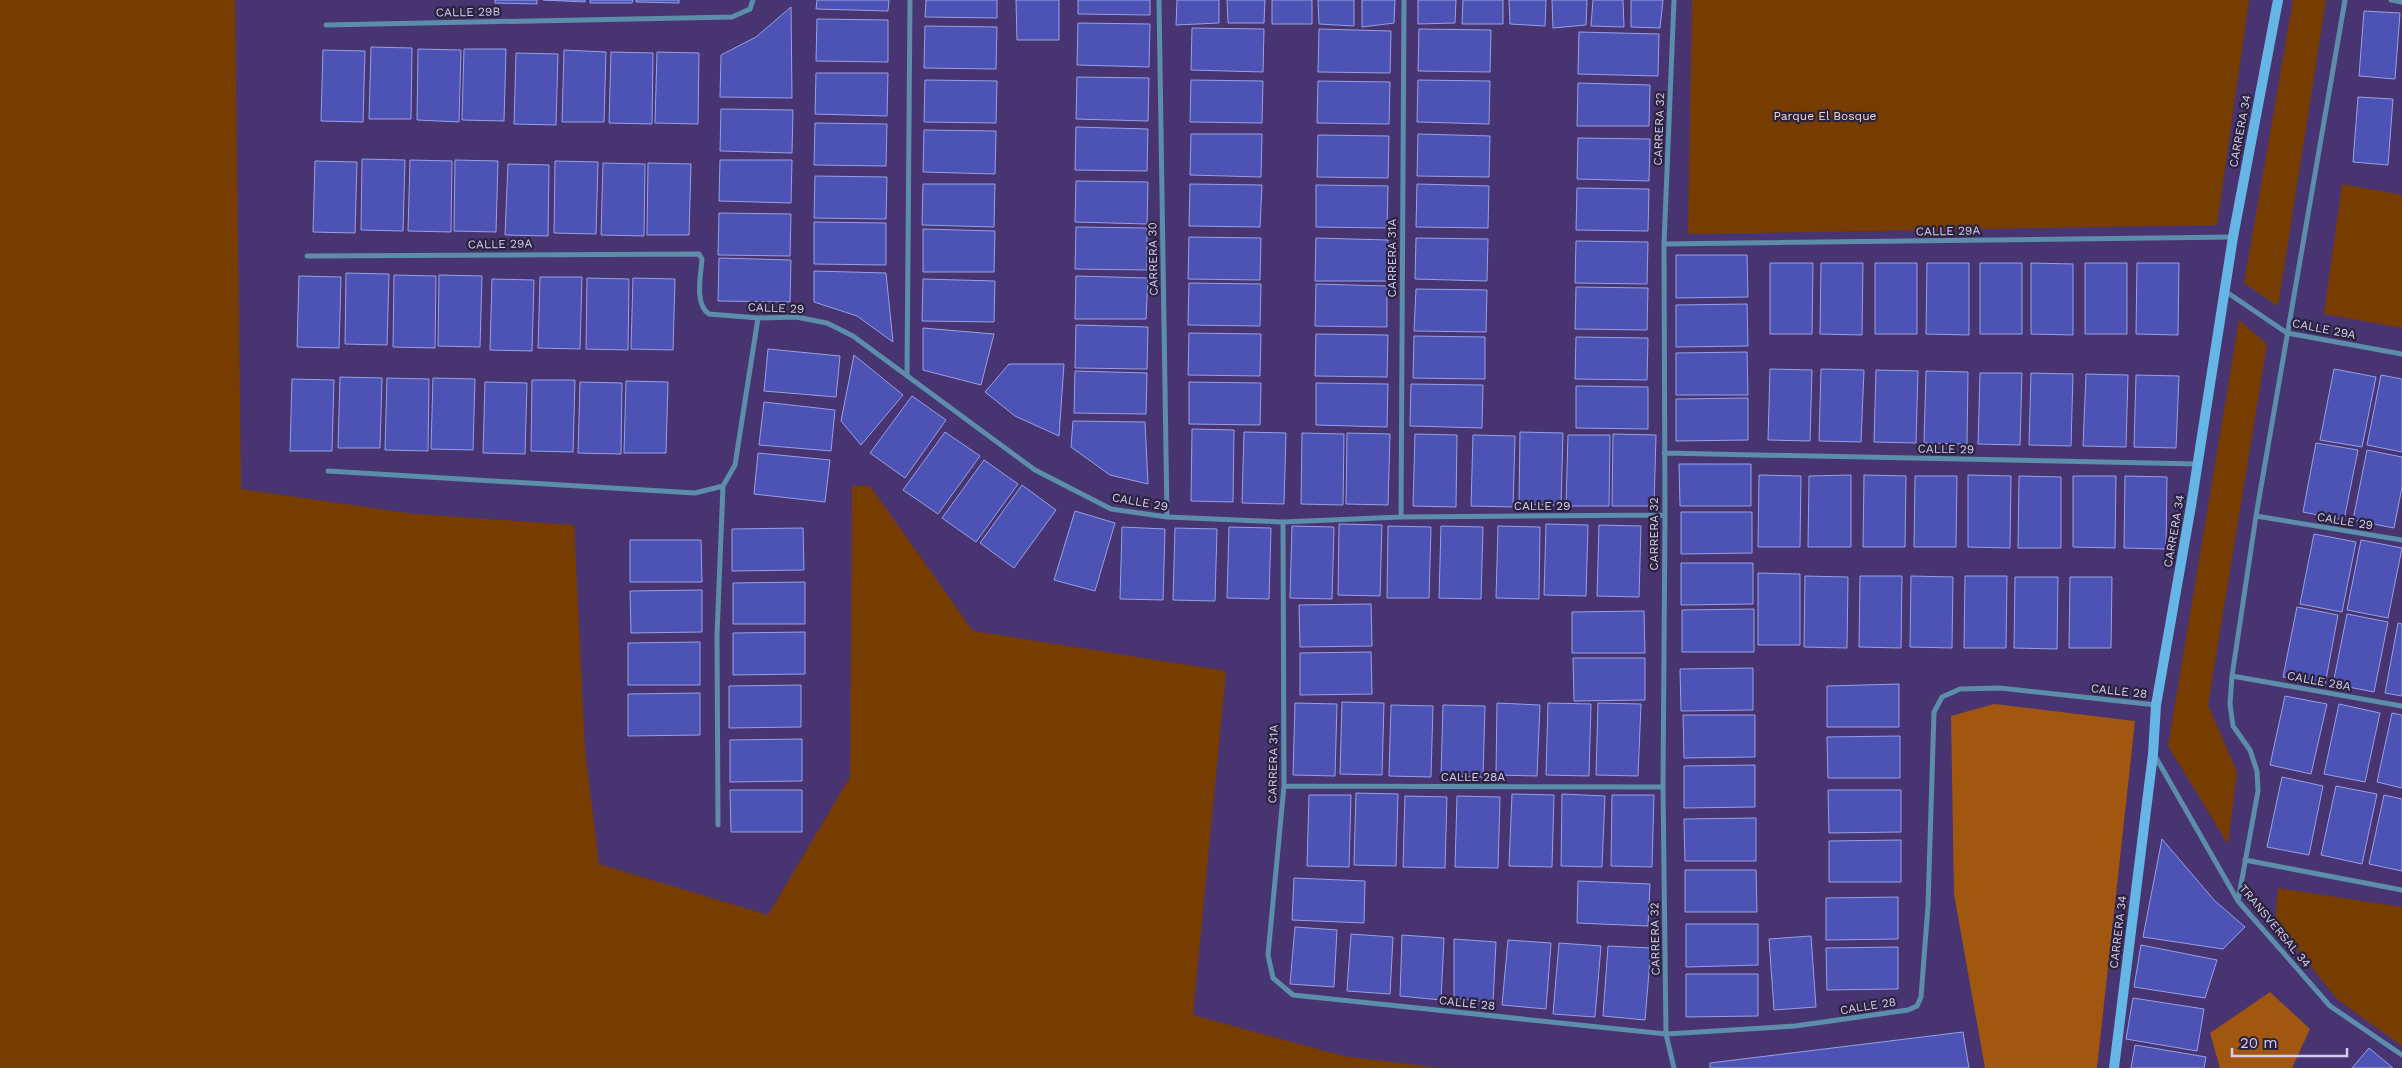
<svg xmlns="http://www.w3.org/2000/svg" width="2402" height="1068" font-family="'Work Sans',sans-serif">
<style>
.green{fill:#773d00}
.forest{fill:#a1570f}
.building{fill:#4d52b5;stroke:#96a1e5}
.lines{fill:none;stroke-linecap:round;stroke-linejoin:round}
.street{stroke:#5c8dab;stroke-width:5}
.secondary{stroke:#66b6e5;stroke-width:10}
.labels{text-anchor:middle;stroke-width:4.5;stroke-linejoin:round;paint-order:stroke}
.street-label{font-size:12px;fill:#d5ccf0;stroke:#2b233e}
.park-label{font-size:12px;fill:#f1d7c6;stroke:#2b233e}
</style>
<rect width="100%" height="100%" fill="#483470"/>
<path class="green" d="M 0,0 L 235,0 L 241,489 L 414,514 L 574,525 L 585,750 L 599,864 L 768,915 L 850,777 L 852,486 L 870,486 L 973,631 L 1226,671 L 1193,1015 L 1343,1056 L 1441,1068 L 0,1068 Z
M 1692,0 L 2249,0 L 2217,225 L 1688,234 Z
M 2293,0 L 2326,0 L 2278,306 L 2244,283 Z
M 2342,184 L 2402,195 L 2402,328 L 2324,314 Z
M 2239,320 L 2267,344 L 2208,705 L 2237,772 L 2228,844 L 2168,746 Z
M 2278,888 L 2402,907 L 2402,1046 L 2338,1000 L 2275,922 Z"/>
<path class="forest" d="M 1994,704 L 2135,721 L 2097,1068 L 1985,1068 L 1954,894 L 1951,716 Z
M 2270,992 L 2310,1029 L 2292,1068 L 2220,1068 L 2210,1033 Z"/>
<path class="building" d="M 495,0 L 537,0 L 537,4 L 495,3 Z
M 543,0 L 585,0 L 585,2 Z
M 590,0 L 633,0 L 632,3 L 590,3 Z
M 636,0 L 679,0 L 679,3 L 636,2 Z
M 817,0 L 889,0 L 888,11 L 816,9 Z
M 926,0 L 997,0 L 997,18 L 925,17 Z
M 1016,0 L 1059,0 L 1059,40 L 1017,40 Z
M 1078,0 L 1150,0 L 1150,15 L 1078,14 Z
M 1177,0 L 1219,0 L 1219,23 L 1176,25 Z
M 1227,0 L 1265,0 L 1264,23 L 1228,23 Z
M 1272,0 L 1312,0 L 1312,24 L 1272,24 Z
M 1318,0 L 1354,0 L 1354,26 L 1319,24 Z
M 1362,0 L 1395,0 L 1394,23 L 1362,27 Z
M 1418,0 L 1456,0 L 1455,23 L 1418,24 Z
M 1463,0 L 1503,0 L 1503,24 L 1462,24 Z
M 1509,0 L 1546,0 L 1545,26 L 1510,24 Z
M 1552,0 L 1587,0 L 1586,25 L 1553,28 Z
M 1593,0 L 1623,0 L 1624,27 L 1591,26 Z
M 1631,0 L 1663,0 L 1660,28 L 1631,27 Z
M 791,7 L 792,98 L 720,97 L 721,55 L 756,37 Z
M 2364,11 L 2400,13 L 2395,79 L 2359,76 Z
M 817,19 L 888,20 L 888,62 L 816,61 Z
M 1078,23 L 1150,24 L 1149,67 L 1077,65 Z
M 925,26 L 997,27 L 996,69 L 924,68 Z
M 1192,28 L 1264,29 L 1263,72 L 1191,70 Z
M 1319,29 L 1391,31 L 1390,73 L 1318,72 Z
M 1419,29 L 1491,30 L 1490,72 L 1418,71 Z
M 1579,32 L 1659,34 L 1658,76 L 1578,74 Z
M 371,47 L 412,48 L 411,119 L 369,119 Z
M 418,49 L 461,50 L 459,122 L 417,120 Z
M 464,49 L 506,49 L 504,121 L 462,120 Z
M 323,50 L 365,51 L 363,122 L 321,121 Z
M 564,50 L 606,52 L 604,122 L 562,122 Z
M 611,52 L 653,53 L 652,124 L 609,123 Z
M 657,52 L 699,53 L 698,124 L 655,123 Z
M 516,53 L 558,54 L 556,125 L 514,124 Z
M 816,73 L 888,73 L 887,116 L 815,114 Z
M 1077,77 L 1149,78 L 1148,121 L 1076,119 Z
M 925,80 L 997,81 L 996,123 L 924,122 Z
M 1191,80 L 1263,81 L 1262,123 L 1190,122 Z
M 1418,80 L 1490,81 L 1489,124 L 1417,122 Z
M 1318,81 L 1390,82 L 1389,124 L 1317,123 Z
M 1578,83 L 1650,85 L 1649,126 L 1577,126 Z
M 2358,97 L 2393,99 L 2388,165 L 2353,162 Z
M 721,109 L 793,110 L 792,153 L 720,151 Z
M 815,123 L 887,124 L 886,166 L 814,165 Z
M 1076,127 L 1148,129 L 1147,171 L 1075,170 Z
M 924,130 L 996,131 L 995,174 L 923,172 Z
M 1191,134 L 1262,134 L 1261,177 L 1190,175 Z
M 1418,134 L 1490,136 L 1489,177 L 1417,176 Z
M 1318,135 L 1389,136 L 1388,178 L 1317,177 Z
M 1578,138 L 1650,139 L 1649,181 L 1577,179 Z
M 362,159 L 405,160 L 403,231 L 361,230 Z
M 410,160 L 452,161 L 451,232 L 408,231 Z
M 455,160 L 498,161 L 496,232 L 454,231 Z
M 720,160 L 792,160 L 791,203 L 719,201 Z
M 315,161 L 357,162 L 355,233 L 313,232 Z
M 555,161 L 598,162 L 596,234 L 554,233 Z
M 603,163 L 645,164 L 644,236 L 601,235 Z
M 648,163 L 691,164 L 689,235 L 647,235 Z
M 508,164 L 549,165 L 548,236 L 505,235 Z
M 815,176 L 887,177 L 886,219 L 814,218 Z
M 1076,181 L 1148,182 L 1147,224 L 1075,222 Z
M 923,184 L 995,184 L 994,227 L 922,225 Z
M 1190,184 L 1262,185 L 1260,227 L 1189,226 Z
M 1417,184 L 1489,186 L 1488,228 L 1416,227 Z
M 1316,185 L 1388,186 L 1387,228 L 1316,227 Z
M 1577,188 L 1649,189 L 1648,231 L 1576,230 Z
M 719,213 L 791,214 L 790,256 L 718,255 Z
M 814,222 L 886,223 L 886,265 L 814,264 Z
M 1076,227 L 1147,228 L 1147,270 L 1075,269 Z
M 923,229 L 995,231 L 994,272 L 923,272 Z
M 1189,237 L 1261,238 L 1260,280 L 1188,279 Z
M 1316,238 L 1388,240 L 1387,281 L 1315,281 Z
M 1416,238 L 1488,239 L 1487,281 L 1415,279 Z
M 1576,241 L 1648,242 L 1647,284 L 1575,283 Z
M 1676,255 L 1747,255 L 1748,297 L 1676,298 Z
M 719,258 L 791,260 L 790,302 L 718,301 Z
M 1770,263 L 1813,263 L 1812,334 L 1770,334 Z
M 1821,263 L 1863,263 L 1862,335 L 1820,334 Z
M 1875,263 L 1917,263 L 1917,334 L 1875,334 Z
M 1927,263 L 1969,263 L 1969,335 L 1926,334 Z
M 1980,263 L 2022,263 L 2022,334 L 1980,334 Z
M 2031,263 L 2073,264 L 2073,335 L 2031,334 Z
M 2085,263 L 2127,263 L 2127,334 L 2085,334 Z
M 2137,263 L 2179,263 L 2178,335 L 2136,334 Z
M 814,271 L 886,273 L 893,342 L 857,316 L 814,302 Z
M 346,273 L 389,274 L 387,345 L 345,344 Z
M 394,275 L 436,276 L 435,348 L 393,347 Z
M 439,275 L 482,276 L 480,347 L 438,346 Z
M 299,276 L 341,277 L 339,348 L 297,347 Z
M 1076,276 L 1148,278 L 1146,319 L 1075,319 Z
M 540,277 L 582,277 L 580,349 L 538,348 Z
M 587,278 L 629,279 L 628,350 L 586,349 Z
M 633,278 L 675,279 L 673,350 L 631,349 Z
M 492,279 L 534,280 L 532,351 L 490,350 Z
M 923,279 L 995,281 L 994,322 L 922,321 Z
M 1189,283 L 1261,284 L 1260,326 L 1188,325 Z
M 1316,284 L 1387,286 L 1387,327 L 1315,326 Z
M 1576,287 L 1648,288 L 1647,330 L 1575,329 Z
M 1416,289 L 1487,290 L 1486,332 L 1414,331 Z
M 1747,304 L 1748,346 L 1676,347 L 1676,305 Z
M 1076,325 L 1148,327 L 1147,369 L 1075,368 Z
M 923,328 L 994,334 L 981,385 L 923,370 Z
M 1189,333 L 1261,334 L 1260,376 L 1188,375 Z
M 1316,334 L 1388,335 L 1387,377 L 1315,376 Z
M 1414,336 L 1485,337 L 1485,379 L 1413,378 Z
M 1576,337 L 1648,338 L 1647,380 L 1575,379 Z
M 768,349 L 840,356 L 836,397 L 764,391 Z
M 1747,352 L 1748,395 L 1676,395 L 1676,353 Z
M 854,355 L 903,395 L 861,445 L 841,421 Z
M 1009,364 L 1064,364 L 1059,436 L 1015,416 L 985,392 Z
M 1770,369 L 1812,370 L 1810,441 L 1768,440 Z
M 1821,369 L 1864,370 L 1861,442 L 1819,441 Z
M 2334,369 L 2376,377 L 2362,447 L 2320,440 Z
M 1876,370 L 1918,371 L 1916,443 L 1874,442 Z
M 1075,371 L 1147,373 L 1146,414 L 1074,413 Z
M 1926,371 L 1968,372 L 1967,444 L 1924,443 Z
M 1980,373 L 2022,373 L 2020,445 L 1978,444 Z
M 2031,373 L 2073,374 L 2071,446 L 2029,445 Z
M 2086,374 L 2128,375 L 2126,447 L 2083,446 Z
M 2136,375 L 2179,376 L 2176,448 L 2134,447 Z
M 2381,375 L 2402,379 L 2402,452 L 2367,445 Z
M 340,377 L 382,378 L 380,448 L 338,448 Z
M 387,378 L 429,379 L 428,451 L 385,450 Z
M 433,378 L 475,379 L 473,450 L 431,449 Z
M 292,379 L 334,380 L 332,451 L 290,451 Z
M 532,380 L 575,380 L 573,452 L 531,451 Z
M 626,381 L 668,382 L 666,453 L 624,453 Z
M 485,382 L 527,383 L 525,454 L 483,453 Z
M 580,382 L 622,383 L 621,454 L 578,453 Z
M 1189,382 L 1261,383 L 1260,425 L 1189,424 Z
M 1316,383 L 1388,384 L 1387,427 L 1316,425 Z
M 1411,384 L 1483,385 L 1482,428 L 1410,426 Z
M 1576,386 L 1648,387 L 1648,429 L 1576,428 Z
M 912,396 L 946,420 L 905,478 L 870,453 Z
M 1748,398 L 1748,440 L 1676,441 L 1676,399 Z
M 764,402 L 835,410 L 831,451 L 759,445 Z
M 1073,421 L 1145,422 L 1148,484 L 1110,475 L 1071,447 Z
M 1192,429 L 1234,430 L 1233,502 L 1191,501 Z
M 945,432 L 980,456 L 938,514 L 903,490 Z
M 1244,432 L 1286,433 L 1284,504 L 1242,503 Z
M 1520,432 L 1563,433 L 1561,505 L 1519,504 Z
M 1302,433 L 1344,434 L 1343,505 L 1301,504 Z
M 1347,433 L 1390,434 L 1388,505 L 1346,504 Z
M 1415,434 L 1457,435 L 1456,507 L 1413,506 Z
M 1613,434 L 1656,435 L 1654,506 L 1612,506 Z
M 1473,435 L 1515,436 L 1513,507 L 1471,506 Z
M 1568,435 L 1610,435 L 1609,506 L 1566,506 Z
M 2316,443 L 2358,450 L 2344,520 L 2303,512 Z
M 2367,450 L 2402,457 L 2402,487 L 2394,528 L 2353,520 Z
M 758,453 L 830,460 L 825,502 L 754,494 Z
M 984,460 L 1018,484 L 976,542 L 942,518 Z
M 1679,464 L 1751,464 L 1751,506 L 1680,506 Z
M 1759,475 L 1801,476 L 1800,547 L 1758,547 Z
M 1851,475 L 1851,547 L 1808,547 L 1809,476 Z
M 1864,475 L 1906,476 L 1905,547 L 1863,547 Z
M 1968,475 L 2011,476 L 2010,548 L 1968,547 Z
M 1915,476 L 1957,476 L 1956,547 L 1914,547 Z
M 2019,476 L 2061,477 L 2061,548 L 2018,548 Z
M 2073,476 L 2116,476 L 2115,548 L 2073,547 Z
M 2125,476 L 2167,477 L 2166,549 L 2124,548 Z
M 1022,485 L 1056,510 L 1014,568 L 980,543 Z
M 1075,511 L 1115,523 L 1095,591 L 1054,580 Z
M 1681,512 L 1752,512 L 1752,553 L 1681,554 Z
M 1339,524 L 1382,525 L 1380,596 L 1338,595 Z
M 1546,524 L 1588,525 L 1586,596 L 1544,595 Z
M 1599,525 L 1641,526 L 1639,597 L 1597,596 Z
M 1292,526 L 1334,527 L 1332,599 L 1290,598 Z
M 1388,526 L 1431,527 L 1429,598 L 1387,598 Z
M 1441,526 L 1483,527 L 1481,599 L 1439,598 Z
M 1498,526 L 1540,527 L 1539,599 L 1496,598 Z
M 1122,527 L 1165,529 L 1163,600 L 1120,599 Z
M 1229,527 L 1271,528 L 1269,599 L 1227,598 Z
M 803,528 L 804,570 L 732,571 L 732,529 Z
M 1175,528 L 1217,529 L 1215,601 L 1173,600 Z
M 2314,534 L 2356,542 L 2342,612 L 2300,604 Z
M 630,540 L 701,540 L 702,582 L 630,582 Z
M 2361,540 L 2402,548 L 2388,618 L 2347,610 Z
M 1681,563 L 1753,563 L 1753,604 L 1681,605 Z
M 1758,573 L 1800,574 L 1800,645 L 1758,645 Z
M 1805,576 L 1848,577 L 1847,648 L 1804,647 Z
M 1860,576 L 1902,576 L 1901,648 L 1859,647 Z
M 1911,576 L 1953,577 L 1952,648 L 1910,647 Z
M 1965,576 L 2007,576 L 2006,648 L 1964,648 Z
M 2015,577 L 2058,577 L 2057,649 L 2014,648 Z
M 2070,577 L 2112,577 L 2111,648 L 2069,648 Z
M 805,582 L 805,624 L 733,624 L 733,583 Z
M 702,590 L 702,632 L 631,633 L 630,591 Z
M 1371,604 L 1372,646 L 1300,647 L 1299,605 Z
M 2297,607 L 2338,615 L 2325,685 L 2283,677 Z
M 1754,609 L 1754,652 L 1682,652 L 1682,610 Z
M 1644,611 L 1645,653 L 1572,653 L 1572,612 Z
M 2347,614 L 2388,622 L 2374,692 L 2333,684 Z
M 2398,623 L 2402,624 L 2402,696 L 2385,693 Z
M 805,632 L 805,674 L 733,675 L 733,633 Z
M 700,642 L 700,685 L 628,685 L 628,643 Z
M 1371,652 L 1372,694 L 1300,695 L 1300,653 Z
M 1573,658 L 1645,658 L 1645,700 L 1574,701 Z
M 1753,668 L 1753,710 L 1681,711 L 1680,669 Z
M 1899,684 L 1899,727 L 1827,727 L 1827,686 Z
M 801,685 L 801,727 L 729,728 L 729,686 Z
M 700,693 L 700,735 L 628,736 L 628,694 Z
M 2285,696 L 2327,704 L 2311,774 L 2270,765 Z
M 1342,702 L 1384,703 L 1382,775 L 1340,774 Z
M 1295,703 L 1337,704 L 1335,776 L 1293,775 Z
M 1497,703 L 1540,705 L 1537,776 L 1496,775 Z
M 1548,703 L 1591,704 L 1589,776 L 1546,775 Z
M 1598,703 L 1641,704 L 1638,776 L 1596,775 Z
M 2339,704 L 2380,713 L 2365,782 L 2324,774 Z
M 1391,705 L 1433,706 L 1431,777 L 1389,776 Z
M 1443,705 L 1485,706 L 1483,777 L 1441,776 Z
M 2392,713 L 2402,715 L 2402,788 L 2377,782 Z
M 1683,715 L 1755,715 L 1755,757 L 1684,758 Z
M 1900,736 L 1900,778 L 1828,778 L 1827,737 Z
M 802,739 L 802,781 L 730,782 L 730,740 Z
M 1755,765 L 1755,807 L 1684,808 L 1684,766 Z
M 2282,777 L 2323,786 L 2309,855 L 2267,847 Z
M 2336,786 L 2377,794 L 2362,864 L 2321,855 Z
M 730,790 L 802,790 L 802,832 L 731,832 Z
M 1828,790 L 1901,790 L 1901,832 L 1829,833 Z
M 1356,793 L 1398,794 L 1396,866 L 1354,865 Z
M 1512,794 L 1554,795 L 1552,867 L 1509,866 Z
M 1562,794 L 1605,796 L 1602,867 L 1561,866 Z
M 1309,795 L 1351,795 L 1349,867 L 1307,866 Z
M 1612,795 L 1654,795 L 1652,867 L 1611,866 Z
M 2384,795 L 2402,799 L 2402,871 L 2369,864 Z
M 1405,796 L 1447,797 L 1445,868 L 1403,867 Z
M 1457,796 L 1500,797 L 1498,868 L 1455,867 Z
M 1756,818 L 1756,861 L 1685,861 L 1684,819 Z
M 2162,839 L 2214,900 L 2245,927 L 2223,949 L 2143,937 Z
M 1901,840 L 1901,882 L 1829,882 L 1829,841 Z
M 1685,870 L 1756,870 L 1757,912 L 1685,912 Z
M 1294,878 L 1365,881 L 1364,923 L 1292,920 Z
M 1578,881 L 1650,884 L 1648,926 L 1577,923 Z
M 1898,897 L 1898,939 L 1826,940 L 1826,898 Z
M 1686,924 L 1758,924 L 1758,965 L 1686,967 Z
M 1295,927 L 1337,930 L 1334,987 L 1290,984 Z
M 1351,934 L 1393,937 L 1390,994 L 1347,991 Z
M 1402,935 L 1444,938 L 1441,1000 L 1400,996 Z
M 1811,936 L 1816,1007 L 1774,1010 L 1769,939 Z
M 1454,939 L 1496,942 L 1493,1003 L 1454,998 Z
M 1508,940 L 1551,943 L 1546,1009 L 1502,1005 Z
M 1559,943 L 1601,946 L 1595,1017 L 1553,1014 Z
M 2141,945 L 2217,960 L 2205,998 L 2134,987 Z
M 1608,946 L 1651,948 L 1645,1020 L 1603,1016 Z
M 1898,947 L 1898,989 L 1827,990 L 1826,948 Z
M 1686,974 L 1758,974 L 1758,1016 L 1686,1017 Z
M 2133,998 L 2204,1009 L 2197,1051 L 2126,1039 Z
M 1963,1032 L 1969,1068 L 1710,1068 L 1710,1063 Z
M 2135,1045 L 2206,1057 L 2204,1068 L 2131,1068 Z
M 2369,1048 L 2393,1068 L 2352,1068 Z"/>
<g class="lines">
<path class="street" d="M 1159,0 L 1167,517
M 2391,0 L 2402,2
M 326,25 L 732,17 L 750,9 L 753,0
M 1664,244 L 2233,237
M 307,256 L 699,254 L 702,259 C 701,275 694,304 709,314 L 758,318 L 796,317 L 827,323 L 853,336 L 1035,470 L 1111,509 L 1167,517 L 1283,522 L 1401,517 L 1665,515
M 2225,291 L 2287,333 L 2402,354
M 907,375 L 910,0
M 1664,453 L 2198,464
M 328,471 L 695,493 L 723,486 L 735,465 L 758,318
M 2256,516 L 2402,540
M 1401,517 L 1404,0
M 1283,522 L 1284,786 L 1268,955 L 1273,978 L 1293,995 L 1666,1034 L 1795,1026 L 1908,1010 L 1917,1006 L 1921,997 L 1928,906 L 1934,712 L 1942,697 L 1960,689 L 2000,688 L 2156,705
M 2232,676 L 2402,706
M 2155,756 L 2238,901 L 2330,1006 L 2402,1055
M 1284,786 L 1663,787
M 718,825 L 717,635 L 723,486
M 2245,860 L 2402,890
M 2238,901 L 2258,791 L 2257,771 L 2250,750 L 2233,726 L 2230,704 L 2232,676 L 2256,516 L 2345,0
M 1674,1068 L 1666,1034 L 1663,787 L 1665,515 L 1664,244 L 1674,0"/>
<path class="secondary" d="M 2114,1068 L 2153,754 L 2156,705 L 2191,506 L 2233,237 L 2278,0"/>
</g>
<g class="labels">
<g class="street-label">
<text transform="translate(468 12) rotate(-1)" y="4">CALLE 29B</text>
<text transform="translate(1659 129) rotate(-88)" y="4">CARRERA 32</text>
<text transform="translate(2240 131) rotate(-79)" y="4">CARRERA 34</text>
<text transform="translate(1948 231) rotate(-1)" y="4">CALLE 29A</text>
<text transform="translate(500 244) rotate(-1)" y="4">CALLE 29A</text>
<text transform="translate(1392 258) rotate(-90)" y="4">CARRERA 31A</text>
<text transform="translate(1153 259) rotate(-91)" y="4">CARRERA 30</text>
<text transform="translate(776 308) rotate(2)" y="4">CALLE 29</text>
<text transform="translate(2324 329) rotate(11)" y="4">CALLE 29A</text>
<text transform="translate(1946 449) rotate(1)" y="4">CALLE 29</text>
<text transform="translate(1140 502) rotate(10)" y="4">CALLE 29</text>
<text x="1542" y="510">CALLE 29</text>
<text transform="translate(2345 521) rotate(9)" y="4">CALLE 29</text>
<text transform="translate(2174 531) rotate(-80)" y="4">CARRERA 34</text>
<text transform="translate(1654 534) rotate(-90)" y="4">CARRERA 32</text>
<text transform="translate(2319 681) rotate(10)" y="4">CALLE 28A</text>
<text transform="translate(2119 691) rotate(6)" y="4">CALLE 28</text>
<text transform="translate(1273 764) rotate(-89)" y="4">CARRERA 31A</text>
<text x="1473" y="781">CALLE 28A</text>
<text transform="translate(2275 926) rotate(50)" y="4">TRANSVERSAL 34</text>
<text transform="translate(2118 932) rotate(-83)" y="4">CARRERA 34</text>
<text transform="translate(1655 939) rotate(-91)" y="4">CARRERA 32</text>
<text transform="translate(1467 1003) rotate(6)" y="4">CALLE 28</text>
<text transform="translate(1868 1006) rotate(-9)" y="4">CALLE 28</text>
</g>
<g class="park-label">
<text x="1825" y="120">Parque El Bosque</text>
</g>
</g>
<path d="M2232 1048v8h115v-8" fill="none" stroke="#d5ccf0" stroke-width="2.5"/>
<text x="2240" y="1048" font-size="15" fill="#d5ccf0" stroke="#2b233e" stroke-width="4" paint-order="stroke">20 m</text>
</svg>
